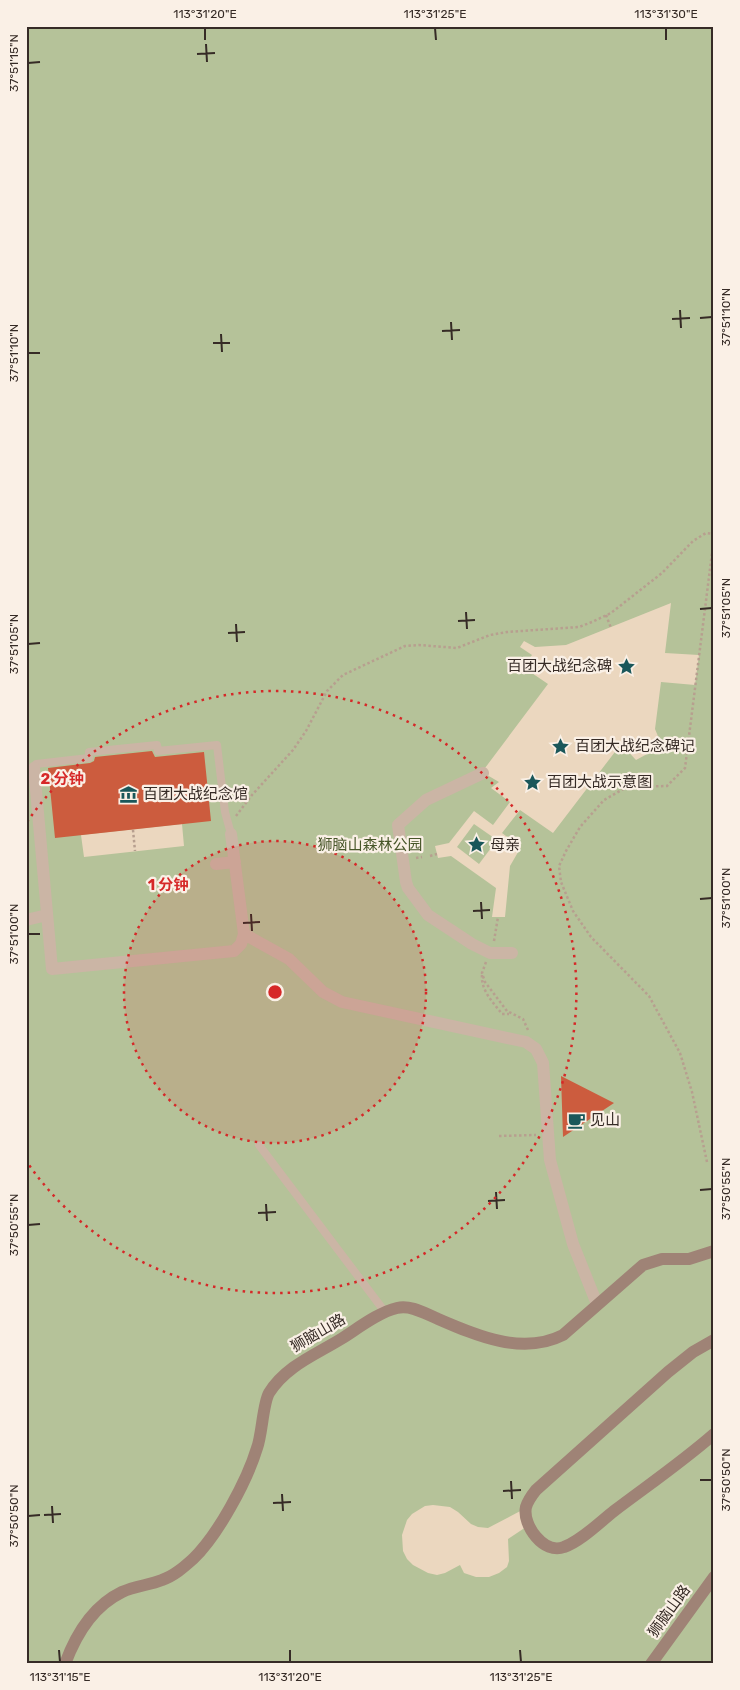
<svg xmlns="http://www.w3.org/2000/svg" width="740" height="1690" font-family="Rubik,'Noto Sans SC',sans-serif">
<style>
.green{fill:#b5c299}
.plaza{fill:#ebd7bf;fill-rule:evenodd}
.building{fill:#cc5c3e}
.lines{fill:none;stroke-linecap:round;stroke-linejoin:round}
.path{stroke:#b79f8f;stroke-width:2.5;stroke-dasharray:2.5 2.5;stroke-linecap:butt}
.lane{stroke:#cbb5a5;stroke-width:8}
.street{stroke:#cbb5a5;stroke-width:12}
.secondary{stroke:#9f8376;stroke-width:12}
.ticks{fill:none;stroke:#362b26;stroke-width:2}
.ring{fill:none;stroke:#d62828;stroke-width:2.5;stroke-dasharray:2.5 5}
.labels{text-anchor:middle;stroke-width:4.5;stroke-linejoin:round;paint-order:stroke}
.poi-label{font-size:15px;fill:#362b26;stroke:#faf0e6;text-anchor:start}
.park-label{font-size:15px;fill:#475629;stroke:#faf0e6}
.street-label{font-size:15px;fill:#362b26;stroke:#faf0e6}
.centre{fill:#d62828;stroke:#faf0e6;stroke-width:2.5}
.ring-label{font-size:15px;text-anchor:middle;font-weight:bold;fill:#d62828;stroke:#faf0e6;stroke-width:4.5;stroke-linejoin:round;paint-order:stroke}
.neatline{fill:none;stroke:#362b26;stroke-width:2}
.ticks-label{font-size:12px;text-anchor:middle;fill:#362b26}
</style>
<rect width="100%" height="100%" fill="#f3e6d9"/>
<path class="green" d="M 26,26 L 714,26 L 714,1664 L 26,1664 Z"/>
<path class="plaza" d="M 671,603 L 665,653 L 699,655 L 695,685 L 661,682 L 655,729 L 662,746 L 636,760 L 621,744 L 553,833 L 520,810 L 502,833 L 521,847 L 510,866 L 505,917 L 492,917 L 496,888 L 451,856 L 438,858 L 435,846 L 449,843 L 474,811 L 493,825 L 510,802 L 491,788 L 499,782 L 482,772 L 548,684 L 523,667 L 532,655 L 520,647 L 524,641 L 535,647 L 566,645 ZM 474,824 L 497,840 L 479,864 L 457,847 Z
M 182,824 L 184,846 L 84,857 L 81,835 Z
M 433,1505 L 450,1507 L 458,1512 L 471,1524 L 478,1527 L 488,1528 L 526,1508 L 529,1525 L 508,1539 L 509,1561 L 507,1567 L 499,1573 L 489,1577 L 476,1577 L 464,1573 L 460,1565 L 445,1573 L 437,1575 L 428,1573 L 413,1565 L 407,1559 L 403,1551 L 402,1535 L 407,1520 L 412,1514 L 425,1506 Z"/>
<path class="building" d="M 152,751 L 155,757 L 204,752 L 211,821 L 55,838 L 48,768 L 90,763 L 94,761 L 95,757 Z
M 561,1076 L 614,1103 L 563,1137 Z"/>
<g class="lines">
<path class="path" d="M 606,615 L 611,628
M 236,816 L 252,795 L 293,750 L 306,731 L 327,691 L 343,675 L 405,646 L 419,645 L 457,648 L 490,635 L 507,632 L 579,627 L 592,622 L 611,613 L 662,573 L 693,541 L 706,533 L 714,534
M 133,830 L 135,851
M 430,856 L 437,854
M 416,858 L 422,857
M 494,941 L 498,917
M 486,962 L 482,973 L 485,982 L 507,1011 L 523,1019 L 528,1030
M 482,975 C 481,991 493,1002 502,1014 L 509,1014
M 499,1136 L 536,1135
M 707,1162 L 692,1092 L 680,1053 L 649,996 L 591,937 L 573,911 L 561,882 L 559,866 L 566,851 L 580,827 L 604,800 L 627,787 L 667,786 L 685,768 L 714,537"/>
<path class="lane" d="M 34,768 L 36,764 L 89,758 L 89,752 L 157,745 L 158,751 L 217,745 L 225,812 L 231,834
M 259,1145 L 385,1312"/>
<path class="street" d="M 34,768 L 52,969 L 234,951 L 241,944 L 244,934 L 289,959 L 323,992 L 342,1002 L 526,1042 L 536,1049 L 543,1063 L 550,1160 L 573,1244 L 597,1304
M 483,773 L 426,800 L 398,825 L 406,882 L 408,888 L 428,915 L 472,944 L 490,953 L 512,953
M 231,834 L 244,934
M 216,864 L 235,862
M 26,920 L 47,915"/>
<path class="secondary" d="M 714,1340 L 693,1352 L 668,1372 L 536,1490 C 532,1495 528,1500 526,1507 C 522,1525 544,1555 564,1547 C 581,1541 600,1522 614,1511 C 647,1486 682,1462 714,1434
M 65,1664 C 76,1634 93,1606 122,1592 C 135,1586 150,1585 162,1580 C 174,1576 184,1567 193,1559 C 218,1535 247,1481 257,1448 C 262,1435 263,1403 269,1393 C 286,1366 315,1355 341,1339 C 357,1329 379,1312 397,1308 C 411,1305 424,1313 436,1318 C 475,1335 522,1356 563,1335 L 643,1265 L 662,1259 L 689,1259 L 714,1251
M 651,1664 L 714,1577"/>
</g>
<path class="ticks" d="M 205,28 L 205,40M 435,28 L 436,40M 666,28 L 666,40M 206,44 L 207,62M 197,54 L 215,53M 28,63 L 40,62M 680,310 L 681,328M 700,318 L 712,317M 672,319 L 690,318M 451,322 L 452,340M 442,331 L 460,330M 221,334 L 222,352M 213,343 L 230,343M 28,353 L 40,353M 700,609 L 712,608M 466,612 L 467,629M 458,621 L 475,620M 236,624 L 237,642M 228,633 L 245,632M 28,644 L 40,643M 700,899 L 712,898M 481,902 L 482,919M 473,911 L 490,910M 251,914 L 252,931M 243,923 L 260,922M 28,934 L 40,934M 700,1190 L 712,1189M 496,1192 L 497,1209M 488,1201 L 505,1200M 266,1204 L 267,1221M 258,1213 L 276,1212M 28,1225 L 40,1224M 700,1480 L 712,1480M 511,1481 L 512,1499M 503,1491 L 521,1490M 282,1494 L 283,1511M 273,1503 L 291,1502M 52,1506 L 53,1523M 44,1515 L 61,1514M 28,1516 L 40,1515M 59,1650 L 60,1662M 290,1650 L 290,1662M 520,1650 L 521,1662"/>
<circle cx="275" cy="992" r="151" fill="#d62828" fill-opacity=".12"/>
<g class="ring">
<circle cx="275" cy="992" r="151"/>
<path d="M27 822A301 301 0 1 1 27 1162"/>
</g>
<defs>
<symbol id="sight-bare" viewBox="-9 -9 18 18"><path d="M0-6L1.8-2.2L6-1.7L2.9 1.2L3.7 5.4L0 3.3L-3.7 5.4L-2.9 1.2L-6-1.7L-1.8-2.2Z" fill="#1a575a" stroke="#faf0e6" stroke-width="2.5" paint-order="stroke"/></symbol>
<symbol id="museum-bare" viewBox="-9 -9 18 18"><path d="M0-6L6-3V-2H-6V-3ZM-5-1h2V3h-2ZM-1-1h2V3h-2ZM3-1h2V3H3ZM-6 4H6V6H-6Z" fill="#1a575a" stroke="#faf0e6" stroke-width="2.5" paint-order="stroke"/></symbol>
<symbol id="cafe-bare" viewBox="-9 -9 18 18"><path d="M-5.5-4.5H6V0H3Q3 3.5 0 3.5H-2.5Q-5.5 3.5-5.5 0ZM3-3.2v2h1.7v-2ZM-6 4.5H4V6H-6Z" fill="#1a575a" stroke="#faf0e6" stroke-width="2.5" paint-order="stroke"/></symbol>
</defs>
<g fill-rule="evenodd">
<use href="#sight-bare" x="614" y="654" width="25" height="25"/>
<use href="#sight-bare" x="548" y="734" width="25" height="25"/>
<use href="#sight-bare" x="520" y="770" width="25" height="25"/>
<use href="#museum-bare" x="116" y="782" width="25" height="25"/>
<use href="#sight-bare" x="464" y="832" width="25" height="25"/>
<use href="#cafe-bare" x="564" y="1108" width="25" height="25"/>
</g>
<g class="labels">
<g class="poi-label">
<text x="612" y="671" text-anchor="end">百团大战纪念碑</text>
<text x="575" y="751">百团大战纪念碑记</text>
<text x="547" y="787">百团大战示意图</text>
<text x="143" y="799">百团大战纪念馆</text>
<text x="490" y="850">母亲</text>
<text x="590" y="1125">见山</text>
</g>
<g class="park-label">
<text x="370" y="850">狮脑山森林公园</text>
</g>
<g class="street-label">
<text transform="translate(318 1333) rotate(-30)" y="5">狮脑山路</text>
<text transform="translate(669 1611) rotate(-54)" y="5">狮脑山路</text>
</g>
</g>
<circle cx="275" cy="992" r="8" class="centre"/>
<g class="ring-label">
<text x="62" y="784">2 分钟</text>
<text x="168" y="890">1 分钟</text>
</g>
<rect width="740" height="1690" fill="none" stroke="#faf0e6" stroke-width="55"/>
<rect x="28" y="28" width="684" height="1634" class="neatline"/>
<g class="ticks-label">
<text x="205" y="18">113°31'20"E</text>
<text x="435" y="18">113°31'25"E</text>
<text x="666" y="18">113°31'30"E</text>
<text transform="translate(14 63) rotate(-90)" y="4">37°51'15"N</text>
<text transform="translate(726 317) rotate(-90)" y="4">37°51'10"N</text>
<text transform="translate(14 353) rotate(-90)" y="4">37°51'10"N</text>
<text transform="translate(726 608) rotate(-90)" y="4">37°51'05"N</text>
<text transform="translate(14 644) rotate(-90)" y="4">37°51'05"N</text>
<text transform="translate(726 898) rotate(-90)" y="4">37°51'00"N</text>
<text transform="translate(14 934) rotate(-90)" y="4">37°51'00"N</text>
<text transform="translate(726 1189) rotate(-90)" y="4">37°50'55"N</text>
<text transform="translate(14 1225) rotate(-90)" y="4">37°50'55"N</text>
<text transform="translate(726 1480) rotate(-90)" y="4">37°50'50"N</text>
<text transform="translate(14 1516) rotate(-90)" y="4">37°50'50"N</text>
<text x="60" y="1681">113°31'15"E</text>
<text x="290" y="1681">113°31'20"E</text>
<text x="521" y="1681">113°31'25"E</text>
</g>
</svg>
